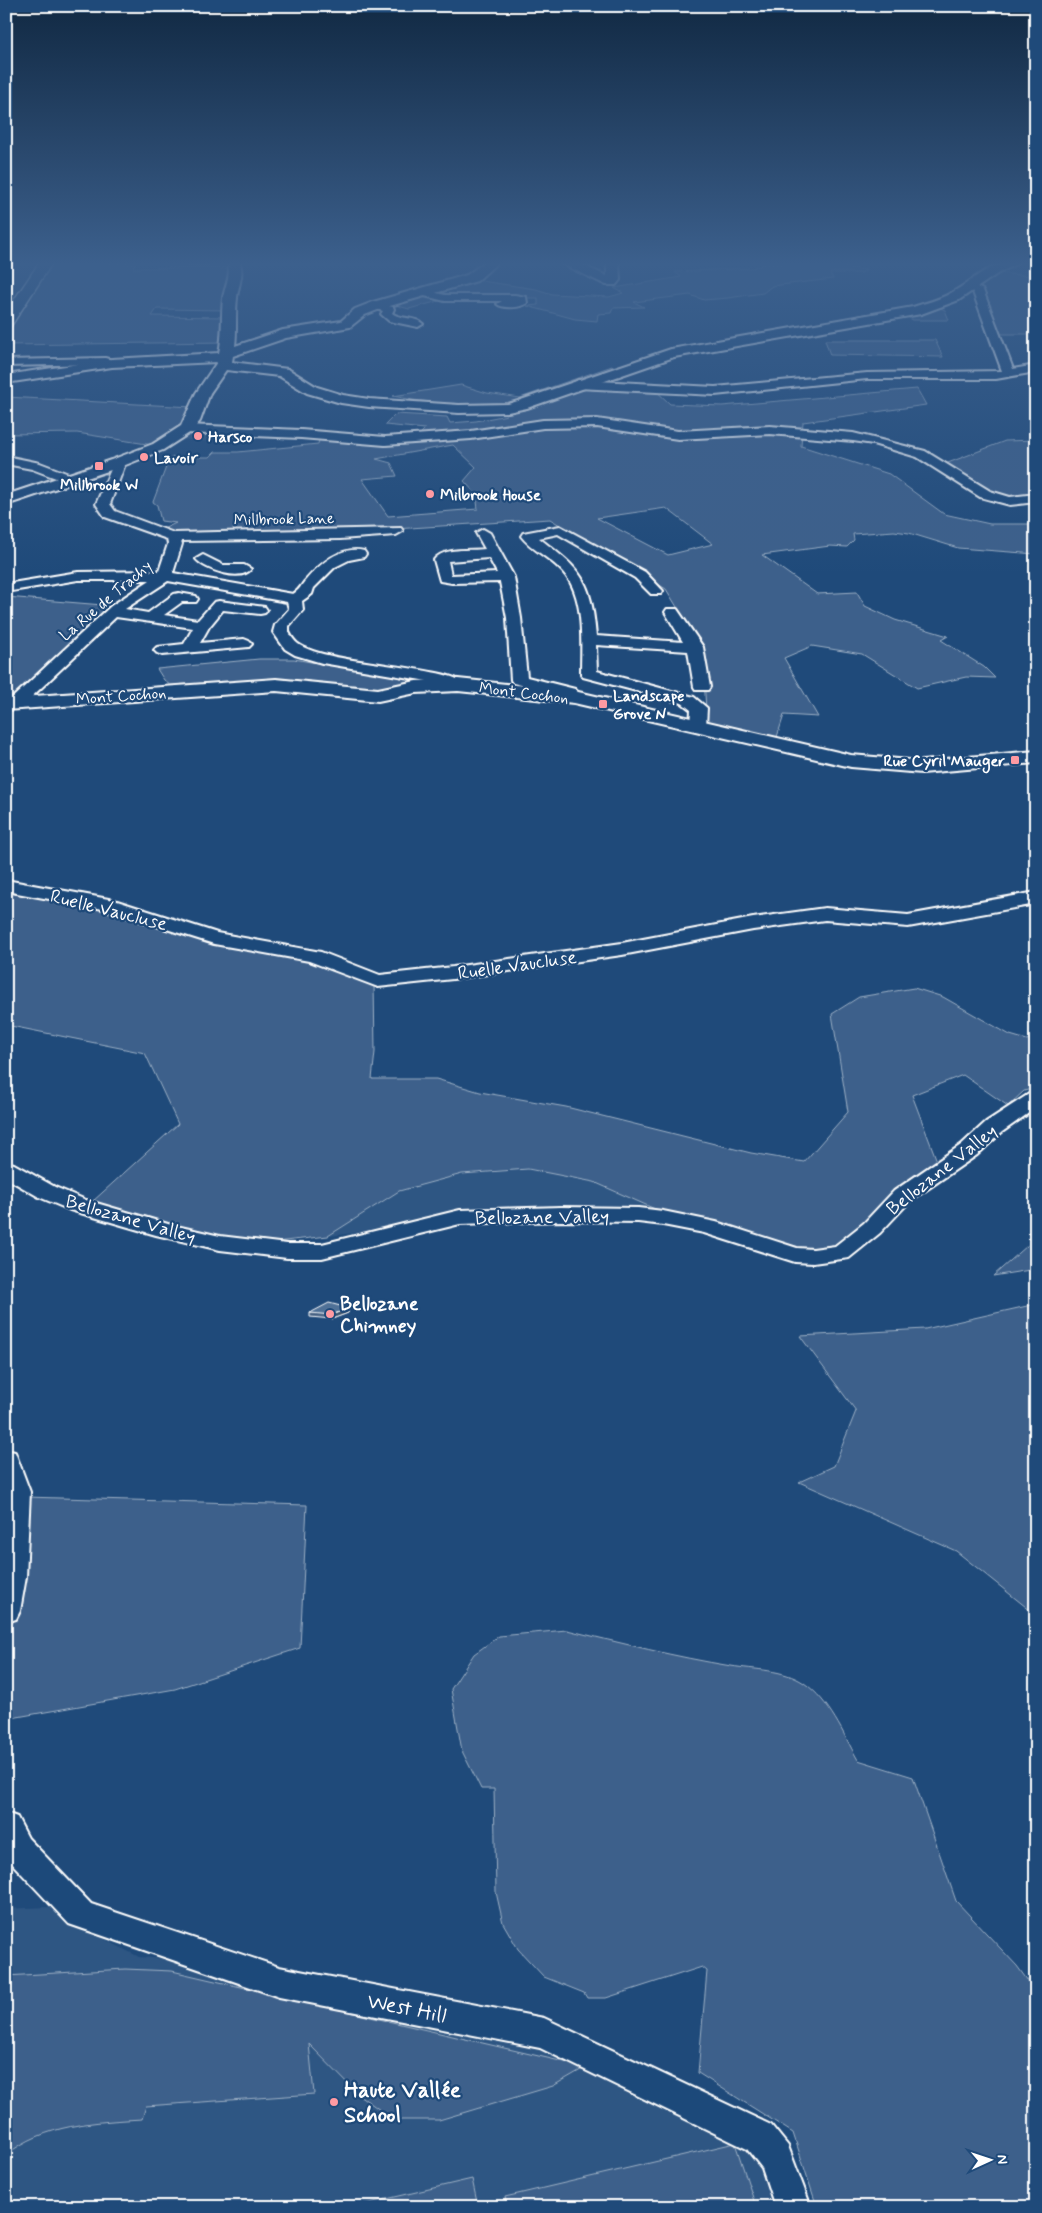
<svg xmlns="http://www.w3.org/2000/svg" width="1042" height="2213" font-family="Mynerve,sans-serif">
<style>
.built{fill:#2e5683}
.green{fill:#3c618b;stroke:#9eb0c5;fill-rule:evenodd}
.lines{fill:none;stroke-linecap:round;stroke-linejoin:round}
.minor-casing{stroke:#fff;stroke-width:4}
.major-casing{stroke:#fff;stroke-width:4}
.highway-casing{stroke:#fff;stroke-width:3}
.minor{fill:#1f4a7a;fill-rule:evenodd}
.major{fill:#1f4a7a;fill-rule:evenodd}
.highway{fill:#1f4a7a;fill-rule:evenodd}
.wall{fill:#456182;stroke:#fff}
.shaded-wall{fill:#384f6a;stroke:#fff}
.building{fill:#507197;stroke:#fff}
.poi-dot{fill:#ff9aa2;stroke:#1f4a7a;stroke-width:2}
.labels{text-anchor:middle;stroke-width:4.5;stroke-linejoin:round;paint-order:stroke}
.far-poi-label{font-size:16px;font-weight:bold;fill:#fff;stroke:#1f4a7a;text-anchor:start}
.far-street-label{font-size:16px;fill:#fff;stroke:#1f4a7a}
.street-label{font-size:19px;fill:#fff;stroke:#1f4a7a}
.poi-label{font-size:19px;font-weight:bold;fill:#fff;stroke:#1f4a7a;text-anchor:start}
.near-street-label{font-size:22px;fill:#fff;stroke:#1f4a7a}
.near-poi-label{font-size:22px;font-weight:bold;fill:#fff;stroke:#1f4a7a;text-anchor:start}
</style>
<rect width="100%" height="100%" fill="#1f4a7a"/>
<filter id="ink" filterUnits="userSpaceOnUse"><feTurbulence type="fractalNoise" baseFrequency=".02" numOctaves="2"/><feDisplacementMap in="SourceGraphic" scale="10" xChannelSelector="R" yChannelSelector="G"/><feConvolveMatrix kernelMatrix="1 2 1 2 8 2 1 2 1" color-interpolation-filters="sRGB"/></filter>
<g filter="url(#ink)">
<path class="built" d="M 190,432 L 220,432 L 212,442 L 180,439 Z
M 528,1169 L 594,1182 L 655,1209 L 561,1207 L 466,1207 L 391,1229 L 328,1236 L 399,1191 L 462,1174 Z
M 49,1907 L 60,1916 L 139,1957 L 181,1960 L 542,2047 L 736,2137 L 759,2158 L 775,2207 L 6,2207 L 6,1909 Z"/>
<path class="green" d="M 53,263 L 135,263 L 133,268 L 233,268 L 226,310 L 157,309 L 152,316 L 227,317 L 225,342 L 6,345 L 6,333 Z
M 767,263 L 837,263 L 830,265 L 867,270 L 861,273 L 830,273 L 833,279 L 772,286 L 763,293 L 728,298 L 704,300 L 690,295 L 634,302 L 644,307 L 613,308 L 611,313 L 598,314 L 597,321 L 575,319 L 527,306 L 538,305 L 538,298 L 446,298 L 430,292 L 474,280 L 536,289 L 552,294 L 609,297 L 623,293 L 614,288 L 681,277 L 675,272 L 752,268 Z
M 994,273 L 1036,276 L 1036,334 L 997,334 L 980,286 Z
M 425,297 L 439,301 L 409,309 L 395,305 Z
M 938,307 L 945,310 L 949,320 L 913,320 L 903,315 Z
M 825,340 L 935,340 L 943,357 L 830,355 Z
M 612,366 L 620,367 L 582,380 L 650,385 L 670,404 L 722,406 L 917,389 L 926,405 L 803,422 L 801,446 L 889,474 L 944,514 L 990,524 L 1036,524 L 1036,554 L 958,548 L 909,533 L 894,531 L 853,534 L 854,540 L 847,547 L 830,546 L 762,555 L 817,594 L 857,592 L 865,606 L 895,620 L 948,636 L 941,640 L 984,667 L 995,678 L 966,677 L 917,688 L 862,654 L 812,646 L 784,658 L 818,717 L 784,715 L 776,740 L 707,725 L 702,648 L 666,589 L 550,519 L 301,535 L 176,535 L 161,530 L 176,523 L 161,521 L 157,505 L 153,502 L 169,459 L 173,457 L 210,457 L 215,452 L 238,452 L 318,444 L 320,436 L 416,438 L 425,429 L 385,425 L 396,414 L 447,417 L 450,423 L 476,421 L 507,415 L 501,410 L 413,400 L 393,396 L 461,385 L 487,393 L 520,398 ZM 453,445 L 476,467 L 464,481 L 476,494 L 478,509 L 388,516 L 362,479 L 397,476 L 391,463 L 376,459 ZM 666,508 L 713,544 L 668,555 L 597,518 Z
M 6,397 L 193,407 L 185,425 L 153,445 L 77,433 L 6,434 Z
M 1036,440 L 1036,498 L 1028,500 L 985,494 L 940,466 L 1005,441 Z
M 6,597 L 115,606 L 13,701 L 6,702 Z
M 259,659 L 294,659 L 322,664 L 327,662 L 432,679 L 373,692 L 173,688 L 164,680 L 157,669 Z
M 8,888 C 132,910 256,940 374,982 L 375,1052 L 372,1079 L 436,1079 L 480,1092 L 566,1107 L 751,1153 L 804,1162 L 848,1112 L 832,1014 L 859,997 L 914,988 L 943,997 L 1010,1035 L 1027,1040 L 1036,1036 L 1036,1088 L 1024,1091 L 1008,1106 L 963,1075 L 912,1095 L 937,1161 L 894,1192 L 862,1225 L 844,1239 L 831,1247 L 811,1249 L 791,1248 L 717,1225 L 655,1209 L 594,1182 L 528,1169 L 462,1174 L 399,1191 L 328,1236 L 276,1242 L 234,1239 L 164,1226 L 92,1202 L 178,1124 L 145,1053 L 6,1025 L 6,891 Z
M 1036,1238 L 1036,1269 L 993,1276 Z
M 1036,1304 L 1036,1615 L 956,1551 L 799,1482 L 834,1466 L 856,1411 L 800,1336 L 925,1329 Z
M 25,1497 L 307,1505 L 300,1648 L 175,1689 L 6,1719 L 6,1656 L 19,1576 Z
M 567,1630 C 621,1643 676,1657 731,1666 C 755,1670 783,1669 804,1683 C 830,1701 843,1734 858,1760 L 913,1777 L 956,1901 L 1017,1966 L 1036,1992 L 1036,2207 L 817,2207 L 793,2133 L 698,2073 L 707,1971 L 702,1967 L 606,1998 L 587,1998 L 584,1993 L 544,1977 L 518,1949 L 503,1923 L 496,1892 L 494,1789 L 481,1789 L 462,1751 L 451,1689 L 474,1654 L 499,1636 Z
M 125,1969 L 172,1971 L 586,2067 L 553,2086 L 439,2120 L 394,2120 L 359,2095 L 309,2044 L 314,2094 L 146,2106 L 142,2119 C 94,2122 45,2124 6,2155 L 6,1976 Z
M 735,2143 L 756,2207 L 507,2207 L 505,2197 Z
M 472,2179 L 478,2207 L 352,2207 Z"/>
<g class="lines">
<defs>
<path id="minor" d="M 971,284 L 983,290 L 1013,369 L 1036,365 L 1036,372 L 996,379 L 867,379 L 715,395 L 578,388 L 572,384 L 578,380 L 715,387 L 867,373 L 1002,371 L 973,292 L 966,287 Z
M 420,289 L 445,295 L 515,295 L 526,297 L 527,303 C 521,308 503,309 497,304 L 502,301 L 445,301 L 416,294 L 415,292 Z
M 376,303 L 393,307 L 394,309 L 392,313 C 401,320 415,316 423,324 L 418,327 L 389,321 L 381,314 L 383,311 L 372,308 L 371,306 L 372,304 Z
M 105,358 L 116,361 L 118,363 L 112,366 L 104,364 L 6,366 L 6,360 Z
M 597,419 L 678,431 L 770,426 L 853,433 L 925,451 L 990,491 L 1010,497 L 1036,494 L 1036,502 L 1010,505 L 980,497 L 917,457 L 873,444 L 853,441 L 770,434 L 678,439 L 597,427 L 543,428 L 471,439 L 385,445 L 301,438 L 186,433 L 180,429 L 186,425 L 301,430 L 385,437 L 471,431 L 543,420 Z
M 6,456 L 40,463 L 74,476 L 76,479 L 69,483 L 32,469 L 6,464 Z
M 117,459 L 122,460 L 124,467 L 110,504 L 115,511 L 174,533 L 401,528 L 403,531 L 396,535 L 340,539 L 181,541 L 182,544 L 173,573 L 293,594 C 300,590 301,585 306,580 C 320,564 341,545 364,551 L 366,554 L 364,557 L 349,560 L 335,567 L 314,588 L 312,594 L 302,601 L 303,610 L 289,626 L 289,632 C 291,636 294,641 298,644 C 329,666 452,665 466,685 L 464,688 L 458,690 L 439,683 L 322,663 L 295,655 L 285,649 L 273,632 L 275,625 L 289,609 L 287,602 L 168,581 L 125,609 L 148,613 L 174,594 L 179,593 L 196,596 L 198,599 L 196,602 L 182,602 L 164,615 L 198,620 L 214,602 L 219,601 L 265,607 L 267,610 L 265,613 L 260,614 L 223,610 L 209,627 L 200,643 L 244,639 L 249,641 L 252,644 L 249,647 L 162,655 L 157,653 L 154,650 L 157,647 L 184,644 L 193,628 L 116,617 L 21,707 L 9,707 L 7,704 L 9,701 L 111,606 L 150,580 L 78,580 L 6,592 L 6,584 L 78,572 L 159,571 L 168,544 L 167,539 L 105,517 L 96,504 L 112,467 L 111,463 Z
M 560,526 L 645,572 L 663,591 L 661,594 L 651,594 L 635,578 L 558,534 L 539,538 C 582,571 591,579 596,636 L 683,642 L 665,612 L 667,609 L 677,609 L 703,647 L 710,687 L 708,690 L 696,690 L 694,687 L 688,651 L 596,645 L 597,671 L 694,697 L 707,708 L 706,726 L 704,729 L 692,729 L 690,726 L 691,710 L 682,703 L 583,677 L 581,674 C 581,641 586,592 559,568 C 548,557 531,549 521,536 L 523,533 Z
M 483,529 L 490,533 L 514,577 L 521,618 L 527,677 L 575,689 L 582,697 L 580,700 L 568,700 L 563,695 L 513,683 L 511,680 L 507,618 L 500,582 L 452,583 L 440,581 L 434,560 C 443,547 470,551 485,549 L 476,533 ZM 489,558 L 497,573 L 451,575 L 448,561 Z
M 203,555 L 223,565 L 244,565 L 251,569 C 241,582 205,570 196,559 Z
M 6,880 L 114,900 L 217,933 L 321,952 L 380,975 L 453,967 L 622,943 L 753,918 L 825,908 L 908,915 L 1036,892 L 1036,904 L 908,927 L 825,920 L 753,930 L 622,955 L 453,979 L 378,987 L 309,961 L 214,944 L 103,909 L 6,891 Z
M 1036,1092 L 1036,1108 L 1002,1132 L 977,1155 L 910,1201 L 880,1233 L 849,1258 L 813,1263 L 795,1262 L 704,1233 L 663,1225 L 638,1222 L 561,1221 L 460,1224 L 322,1258 L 287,1258 L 220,1250 L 156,1235 L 70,1210 L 39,1197 L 6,1178 L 6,1162 L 14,1164 L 55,1187 L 86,1200 L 168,1224 L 220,1236 L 287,1244 L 322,1244 L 460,1210 L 561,1207 L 638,1208 L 663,1211 L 716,1222 L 797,1248 L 813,1249 L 835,1246 L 864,1223 L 894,1191 L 961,1145 L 986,1122 L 1029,1094 Z
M 6,1450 L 15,1452 L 30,1492 L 26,1577 L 20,1611 L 16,1619 L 6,1622 Z
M 6,1813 L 17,1817 L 28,1838 L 91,1904 L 279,1967 L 544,2018 L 771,2125 L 788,2146 L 811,2207 L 775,2207 L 762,2168 L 747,2149 L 540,2048 L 279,1997 L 69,1924 L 6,1857 Z"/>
<path id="major" d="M 228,263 L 240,263 C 244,276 238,286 237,298 C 235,314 237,330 235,346 L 283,330 L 341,321 L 355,309 L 373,302 L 467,275 L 483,263 L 497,263 L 477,281 L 383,308 L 365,315 L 350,327 L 286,338 L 233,356 L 232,362 L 288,369 L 317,387 L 343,395 L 369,399 L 459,405 L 508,404 L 518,401 L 671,349 L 913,307 C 925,303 939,300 951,293 C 977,279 985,263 1018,263 L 997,274 L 959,300 L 921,314 L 674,357 L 527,408 L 508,412 L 459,413 L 369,407 L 341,403 L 307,393 L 279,376 L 226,370 L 210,393 L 200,421 L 191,432 L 163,450 L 123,466 L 6,505 L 6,495 L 111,460 L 153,444 L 181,426 L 196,393 L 217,362 L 112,367 L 6,383 L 6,375 L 112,359 L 219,353 C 223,335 221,317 223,298 C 225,286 231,276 228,263 Z
M 560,263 L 578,263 L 607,276 L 607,263 L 619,263 L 620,280 L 616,285 L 606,285 Z
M 276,679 L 378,689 L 416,681 L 458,679 L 574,691 L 851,755 L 922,761 L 1036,751 L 1036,763 L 922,773 L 851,767 L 574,703 L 458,691 L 416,693 L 378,701 L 276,691 L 6,710 L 6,698 Z"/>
<path id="highway" d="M 39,263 L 52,263 L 11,326 L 6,327 L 6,312 Z"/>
</defs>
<use href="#minor" class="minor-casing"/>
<use href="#major" class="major-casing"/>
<use href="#highway" class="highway-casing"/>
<use href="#minor" class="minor"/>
<use href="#major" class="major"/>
<use href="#highway" class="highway"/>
</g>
<path class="wall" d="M 184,263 L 210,263 L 209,266 L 185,266 Z
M 348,1308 L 348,1313 L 332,1319 L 310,1317 L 310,1313 Z"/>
<path class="shaded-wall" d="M 348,1308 L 348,1313 L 332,1319 L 332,1315 Z"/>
<path class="building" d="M 329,1303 L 348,1308 L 332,1315 L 310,1313 Z"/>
</g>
<linearGradient id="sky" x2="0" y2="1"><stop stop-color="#112943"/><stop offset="0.46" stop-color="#3c608d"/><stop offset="1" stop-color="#3c608d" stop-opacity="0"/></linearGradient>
<rect width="1042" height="573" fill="url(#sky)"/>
<g class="poi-dot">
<circle cx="198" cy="436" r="5"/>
<circle cx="144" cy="457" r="5"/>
<rect x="94" y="461" width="10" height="10" rx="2.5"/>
<circle cx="430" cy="494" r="5"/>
<rect x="598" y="699" width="10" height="10" rx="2.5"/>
<rect x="1010" y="755" width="10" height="10" rx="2.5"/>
<circle cx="330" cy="1314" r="5"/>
<circle cx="334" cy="2102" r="5"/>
</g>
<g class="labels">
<g class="far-poi-label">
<text x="208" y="442">Harsco</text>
<text x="154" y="463">Lavoir</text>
<text x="99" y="490" text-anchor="middle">Millbrook W</text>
<text x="440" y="500">Milbrook House</text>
<text x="613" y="701">Landscape<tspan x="613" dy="18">Grove N</tspan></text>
<text x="1005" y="766" text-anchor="end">Rue Cyril Mauger</text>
</g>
<g class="far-street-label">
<text transform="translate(284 518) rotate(-1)" y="6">Millbrook Lane</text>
<text transform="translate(105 600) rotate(-40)" y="6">La Rue de Trachy</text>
<text transform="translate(524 692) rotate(7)" y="6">Mont Cochon</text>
<text transform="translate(121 695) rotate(-4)" y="6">Mont Cochon</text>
</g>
<g class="street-label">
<text transform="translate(109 909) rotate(14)" y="7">Ruelle Vaucluse</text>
<text transform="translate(517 964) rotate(-8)" y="7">Ruelle Vaucluse</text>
<text transform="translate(941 1169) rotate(-38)" y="7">Bellozane Valley</text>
<text transform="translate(542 1216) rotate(-1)" y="7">Bellozane Valley</text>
<text transform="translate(131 1218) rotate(16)" y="7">Bellozane Valley</text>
</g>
<g class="poi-label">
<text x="340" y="1310">Bellozane<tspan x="340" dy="22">Chimney</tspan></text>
</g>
<g class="near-street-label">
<text transform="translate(407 2007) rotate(11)" y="8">West Hill</text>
</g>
<g class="near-poi-label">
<text x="344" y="2097">Haute Vallée<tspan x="344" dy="25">School</tspan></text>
</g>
</g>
<rect width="1042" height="2213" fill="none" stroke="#1f4a7a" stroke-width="25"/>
<rect x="12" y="12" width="1017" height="2188" fill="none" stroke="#fff" stroke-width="2" filter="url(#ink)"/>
<g transform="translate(990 2160) rotate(87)" stroke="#1f4a7a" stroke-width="4" paint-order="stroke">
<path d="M0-4L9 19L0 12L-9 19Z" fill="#ffffff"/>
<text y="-8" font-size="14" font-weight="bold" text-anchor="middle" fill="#ffffff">N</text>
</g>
</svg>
